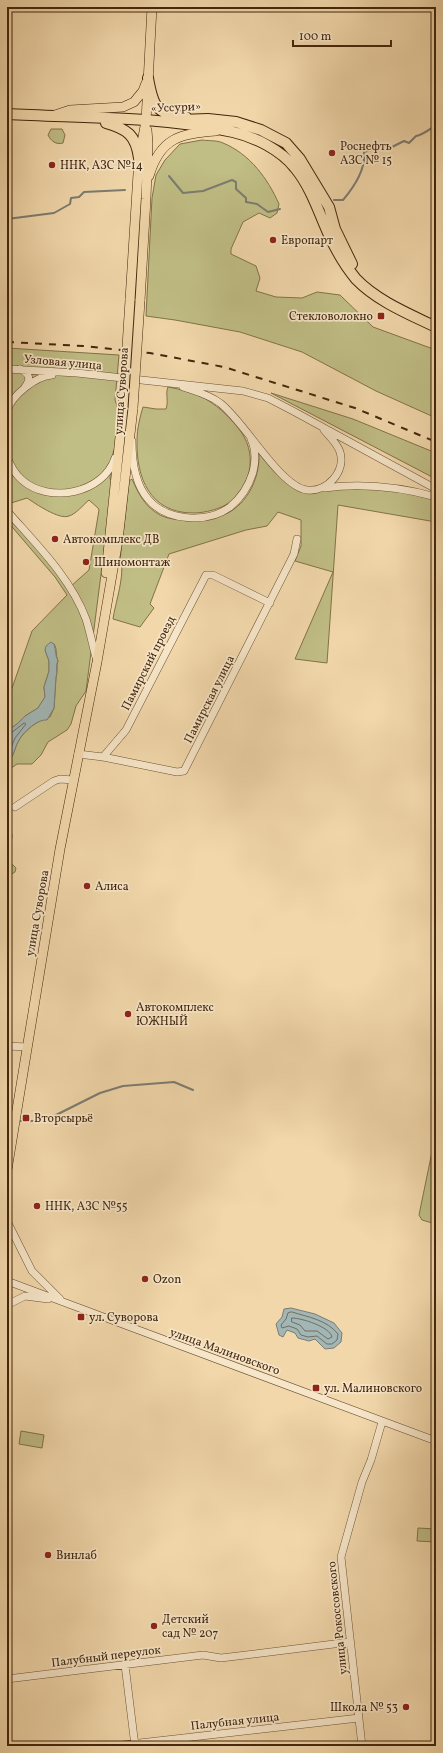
<svg xmlns="http://www.w3.org/2000/svg" width="443" height="1753" font-family="Vollkorn,serif">
<style>
.green{fill:#c0bd85;stroke:#827248}
.water{fill:#a1b6b5;stroke:#7b7c71}
.lines{fill:none;stroke-linecap:round;stroke-linejoin:round}
.shore{stroke:#726e60;stroke-width:1}
.stream{stroke:#7b7c71;stroke-width:2}
.minor-casing{stroke:#6e5234;stroke-width:8}
.major-casing{stroke:#43260c;stroke-width:10}
.highway-casing{stroke:#43260c;stroke-width:12}
.minor{stroke:#f6e5c8;stroke-width:7}
.major{stroke:#f1d7aa;stroke-width:9}
.highway{stroke:#f1d7aa;stroke-width:10}
.rail{stroke:#43260c;stroke-width:2;stroke-dasharray:7 7;stroke-linecap:butt}
.major-bridge-casing{stroke:#43260c;stroke-width:10;stroke-linecap:butt}
.major-bridge{stroke:#f1d7aa;stroke-width:9}
.poi-dot{fill:#8f2418;stroke:#f6e5c8;stroke-width:1.5}
.labels{text-anchor:middle;stroke-width:3.5;stroke-linejoin:round;paint-order:stroke}
.street-label{font-size:12px;fill:#43260c;stroke:#f6e5c8}
.poi-label{font-size:12px;fill:#43260c;stroke:#f6e5c8;text-anchor:start}
</style>
<rect width="100%" height="100%" fill="#f1d7aa"/>
<filter id="stains"><feTurbulence type="fractalNoise" baseFrequency=".005" numOctaves="4"/><feColorMatrix values="0 0 0 0 .2 0 0 0 0 .09 0 0 0 0 .02 0 0 0 .5 -.17"/></filter>
<radialGradient id="worn" r=".72"><stop offset=".6" stop-color="#630" stop-opacity="0"/><stop offset="1" stop-color="#630" stop-opacity=".3"/></radialGradient>
<path class="green" d="M 51,129 L 62,129 L 65,135 L 63,143 C 56,145 51,141 48,135 Z
M 202,140 C 208,141 217,140 223,143 C 250,154 268,179 279,204 L 277,213 L 270,218 L 259,213 L 243,222 L 231,249 L 231,254 L 256,266 L 260,278 L 256,291 L 276,297 L 302,298 L 317,292 L 340,295 L 373,327 L 436,350 L 436,418 L 376,391 L 302,352 L 240,332 L 175,320 L 146,316 L 152,198 L 156,175 L 165,160 L 180,144 Z
M 7,348 L 119,355 L 115,400 L 118,409 L 117,442 L 111,459 L 110,479 L 113,481 L 86,691 L 76,706 L 71,724 L 67,730 L 48,742 L 41,755 L 32,764 L 17,764 L 7,771 L 7,761 C 14,758 14,749 18,742 C 23,731 38,720 50,717 L 54,708 L 56,677 C 58,671 56,666 58,661 C 55,655 58,648 53,643 L 45,650 L 49,661 L 49,671 L 44,687 L 45,697 L 38,708 L 25,716 L 17,724 L 7,731 L 7,698 L 11,691 L 32,631 L 67,595 L 55,577 L 7,521 L 7,511 L 70,587 L 89,570 L 99,510 L 98,508 L 89,500 C 83,505 76,514 69,516 C 59,520 36,504 27,498 L 11,503 L 7,507 Z
M 168,387 C 178,389 191,391 200,396 C 215,403 229,416 239,429 C 257,452 253,483 230,502 C 221,509 205,513 193,513 C 150,513 136,478 137,440 C 137,429 140,417 143,407 L 156,409 L 166,409 C 169,401 165,394 168,387 Z
M 271,393 L 353,419 L 436,453 L 436,479 Z
M 262,453 L 298,489 L 388,489 L 436,499 L 436,522 L 338,505 L 327,663 L 295,659 L 333,572 L 295,561 L 301,546 L 301,520 L 278,512 L 267,526 L 246,530 L 169,554 L 150,604 L 154,608 L 140,627 L 113,619 C 115,604 126,572 120,560 L 129,481 L 132,479 C 138,493 145,507 160,515 C 172,521 185,520 198,519 C 205,518 213,518 220,516 C 245,509 260,480 259,454 Z
M 7,791 L 12,837 L 7,863 L 13,865 L 16,868 L 15,872 L 7,877 Z
M 433,1147 L 436,1147 L 436,1203 L 432,1216 L 436,1218 L 436,1224 L 422,1220 L 419,1215 Z
M 21,1431 L 44,1435 L 42,1448 L 19,1444 Z
M 418,1528 L 436,1529 L 436,1542 L 417,1541 Z"/>
<path class="water" d="M 51,642 L 54,644 C 56,650 55,655 58,661 C 55,667 58,671 56,677 L 54,708 L 47,720 C 37,719 22,733 18,742 C 14,749 14,758 7,761 L 7,731 L 17,724 L 25,716 L 38,708 L 45,697 L 44,687 L 49,671 L 49,661 L 45,650 L 46,646 Z
M 291,1308 L 315,1314 L 334,1323 L 342,1333 L 341,1342 L 334,1348 L 325,1349 L 315,1339 L 309,1341 L 298,1338 L 295,1333 L 287,1330 L 283,1337 L 279,1335 L 276,1324 L 282,1317 L 284,1309 Z"/>
<g class="lines">
<path class="shore" d="M 7,734 L 11,733 L 24,723 L 26,724 L 15,738 L 7,757
M 292,1312 C 308,1317 327,1320 338,1334 L 337,1340 L 332,1344 L 327,1344 L 317,1336 L 308,1337 L 301,1335 L 297,1329 L 289,1326 L 282,1328 L 281,1325 L 286,1319 L 288,1313 Z
M 292,1318 C 302,1318 330,1327 332,1337 L 328,1339 L 317,1331 L 305,1331 L 300,1325 L 292,1322 Z"/>
<path class="stream" d="M 169,176 L 183,193 L 203,191 L 232,180 L 236,182 L 236,189 L 246,198 L 246,202 L 257,204 L 268,212 L 280,209
M 334,200 L 343,200 C 354,187 366,170 364,152 L 381,147 L 388,149 L 404,141 L 409,143 L 416,136 C 423,135 430,129 436,125
M 7,219 L 54,213 L 70,204 L 71,198 L 79,197 L 84,192 L 125,190
M 17,1121 L 44,1121 L 100,1093 L 123,1086 L 174,1082 L 193,1090
M 7,1122 L 13,1121"/>
<defs>
<path id="minor" d="M 7,369 L 77,373 L 243,391 L 268,398 L 293,411 L 436,489
M 20,369 C 30,374 31,379 25,387
M 183,387 C 195,391 210,395 220,403 C 245,422 280,487 307,490 C 327,492 346,472 340,452 C 337,443 330,437 324,430
M 7,411 C 12,395 36,376 52,375
M 132,441 C 132,461 135,484 148,499 C 166,521 207,524 230,507 C 241,498 249,485 253,472 C 256,460 256,450 251,439
M 7,457 C 10,465 15,474 22,480 C 49,504 103,494 115,458
M 324,488 C 362,483 400,487 436,497
M 7,511 C 36,544 70,577 86,619 C 90,632 93,647 97,661
M 78,754 L 103,757 L 177,772 L 184,771 L 294,554 L 297,539
M 103,757 L 126,730 L 206,575 L 213,575 L 270,603
M 15,807 L 54,781 L 60,779 L 73,780
M 7,1046 L 27,1047
M 7,1221 L 32,1271 L 60,1299
M 7,1281 L 436,1441
M 7,1305 L 25,1296 L 48,1299
M 125,1665 L 135,1746
M 7,1679 L 203,1655 L 221,1658 L 350,1642
M 113,1746 L 359,1718
M 362,1746 L 341,1557 L 362,1482 L 371,1460 L 382,1422"/>
<path id="major" d="M 55,115 L 70,110 L 123,107 L 134,102 L 143,91 L 146,83
M 149,176 C 160,138 181,133 216,131
M 130,300 L 139,158 L 146,121 L 152,7
M 140,301 L 146,199 L 148,143 L 147,130
M 106,573 L 123,408
M 7,1170 L 60,849 L 97,662 L 118,540 L 133,408"/>
<path id="highway" d="M 148,78 C 153,107 156,114 186,117
M 7,114 C 82,118 159,116 233,132 C 255,137 281,150 295,168 C 311,187 319,213 329,235 C 336,250 345,266 356,279 C 377,301 409,314 436,327
M 180,120 L 208,119 L 236,122 L 261,130 L 286,143 L 300,159 L 329,207 L 335,229 L 352,264
M 106,123 C 127,129 136,135 139,158"/>
</defs>
<use href="#minor" class="minor-casing"/>
<use href="#major" class="major-casing"/>
<use href="#highway" class="highway-casing"/>
<use href="#minor" class="minor"/>
<use href="#major" class="major"/>
<use href="#highway" class="highway"/>
<path class="rail" d="M 7,342 L 83,346 L 150,353 L 224,367 L 355,408 L 436,442"/>
<defs>
<path id="major-bridge" d="M 123,408 L 130,300
M 133,408 L 140,301"/>
</defs>
<use href="#major-bridge" class="major-bridge-casing"/>
<use href="#major-bridge" class="major-bridge"/>
</g>
<g class="poi-dot">
<circle cx="332" cy="153" r="4"/>
<circle cx="52" cy="165" r="4"/>
<circle cx="273" cy="240" r="4"/>
<rect x="377" y="312" width="8" height="8" rx="2"/>
<circle cx="55" cy="539" r="4"/>
<circle cx="86" cy="562" r="4"/>
<circle cx="87" cy="886" r="4"/>
<circle cx="128" cy="1014" r="4"/>
<rect x="22" y="1114" width="8" height="8" rx="2"/>
<circle cx="37" cy="1206" r="4"/>
<circle cx="145" cy="1279" r="4"/>
<rect x="77" y="1313" width="8" height="8" rx="2"/>
<rect x="312" y="1384" width="8" height="8" rx="2"/>
<circle cx="48" cy="1555" r="4"/>
<circle cx="154" cy="1626" r="4"/>
<circle cx="406" cy="1707" r="4"/>
</g>
<g class="labels">
<g class="street-label">
<text transform="translate(176 107) rotate(-2)" y="4">«Уссури»</text>
<text transform="translate(63 362) rotate(5)" y="4">Узловая улица</text>
<text transform="translate(121 391) rotate(-86)" y="4">улица Суворова</text>
<text transform="translate(148 663) rotate(-63)" y="4">Памирский проезд</text>
<text transform="translate(209 699) rotate(-63)" y="4">Памирская улица</text>
<text transform="translate(37 913) rotate(-80)" y="4">улица Суворова</text>
<text transform="translate(225 1351) rotate(20)" y="4">улица Малиновского</text>
<text transform="translate(337 1618) rotate(-96)" y="4">улица Рокоссовского</text>
<text transform="translate(106 1656) rotate(-7)" y="4">Палубный переулок</text>
<text transform="translate(235 1721) rotate(-6)" y="4">Палубная улица</text>
</g>
<g class="poi-label">
<text x="340" y="150">Роснефть<tspan x="340" dy="14">АЗС № 15</tspan></text>
<text x="60" y="169">ННК, АЗС №14</text>
<text x="281" y="244">Европарт</text>
<text x="373" y="320" text-anchor="end">Стекловолокно</text>
<text x="63" y="543">Автокомплекс ДВ</text>
<text x="94" y="566">Шиномонтаж</text>
<text x="95" y="890">Алиса</text>
<text x="136" y="1011">Автокомплекс<tspan x="136" dy="14">ЮЖНЫЙ</tspan></text>
<text x="34" y="1122">Вторсырьё</text>
<text x="45" y="1210">ННК, АЗС №55</text>
<text x="153" y="1283">Ozon</text>
<text x="89" y="1321">ул. Суворова</text>
<text x="324" y="1392">ул. Малиновского</text>
<text x="56" y="1559">Винлаб</text>
<text x="162" y="1623">Детский<tspan x="162" dy="14">сад № 207</tspan></text>
<text x="398" y="1711" text-anchor="end">Школа № 53</text>
</g>
</g>
<rect width="443" height="1753" fill="none" stroke="#f1d7aa" stroke-width="24"/>
<rect x="8" y="8" width="427" height="1737" fill="none" stroke="#43260c" stroke-width="2"/>
<rect x="12" y="12" width="419" height="1729" fill="none" stroke="#43260c"/>
<path d="M293 40v6h98v-6" fill="none" stroke="#43260c" stroke-width="2"/>
<text x="299" y="40" font-size="12" fill="#43260c" stroke="#f6e5c8" stroke-width="3" paint-order="stroke">100 m</text>
<rect width="100%" height="100%" filter="url(#stains)"/>
<rect width="100%" height="100%" fill="url(#worn)"/>
</svg>
